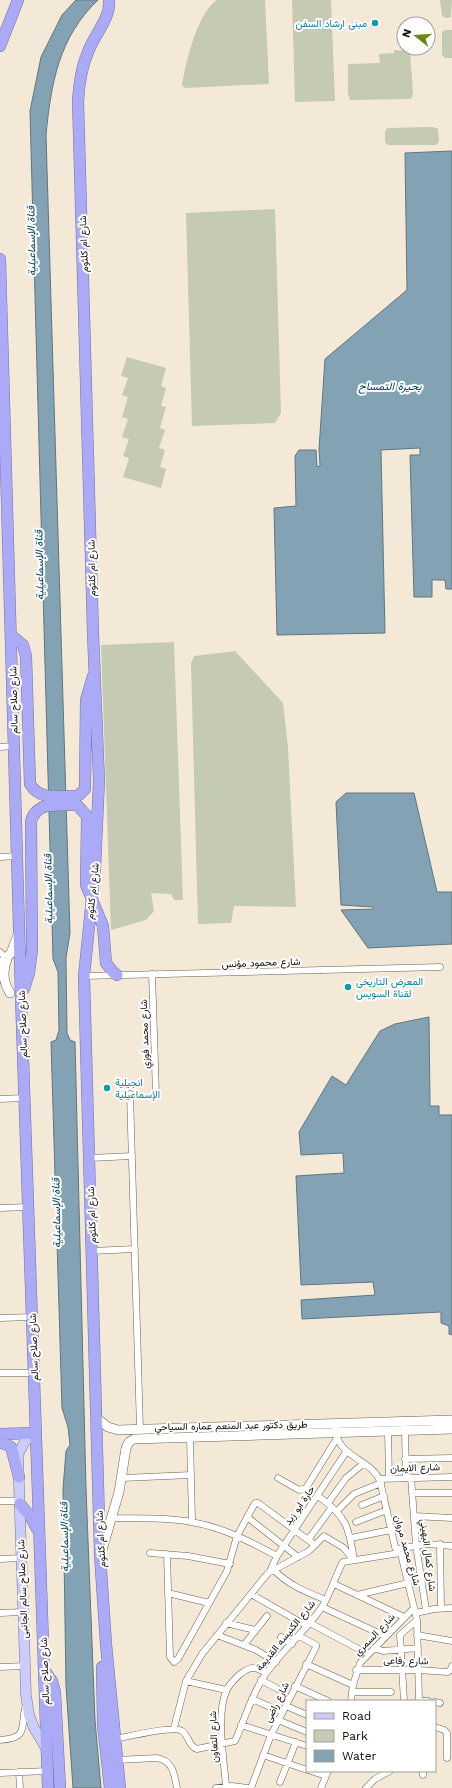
<svg xmlns="http://www.w3.org/2000/svg" width="452" height="1788" font-family="'Work Sans',Vazirmatn,sans-serif">
<style>
.green{fill:#c5cbb2}
.water{fill:#83a3b4;stroke:#607680}
.lines{fill:none;stroke-linecap:round;stroke-linejoin:round}
.street-casing{stroke:#6a6050;stroke-width:7}
.secondary-casing{stroke:#6a6050;stroke-width:10}
.primary-casing{stroke:#7473a2;stroke-width:11}
.highway-casing{stroke:#7473a2;stroke-width:12}
.street{stroke:#fff;stroke-width:6}
.secondary{stroke:#fff;stroke-width:9}
.primary{stroke:#ccccfa;stroke-width:10}
.highway{stroke:#aaaaf6;stroke-width:11}
.culture-dot{fill:#0f9aa8;stroke:#fff;stroke-width:1.5}
.labels{text-anchor:middle;stroke-width:4;stroke-linejoin:round;paint-order:stroke}
.culture-label{font-size:10px;fill:#0d838f;stroke:#fff;text-anchor:start}
.street-label{font-size:10px;fill:#100c06;stroke:#fff}
.water-label{font-size:11px;font-style:italic;fill:#00435c;stroke:#fff}
</style>
<rect width="100%" height="100%" fill="#f4e8d6"/>
<path class="green" d="M 217,0 L 265,0 L 269,84 L 185,88 L 182,85 C 186,62 197,13 217,0 Z
M 292,0 L 331,0 L 335,101 L 295,102 Z
M 440,0 L 452,0 L 451,17 L 446,18 L 442,16 Z
M 445,30 L 452,30 L 452,58 L 445,58 L 442,55 L 442,32 Z
M 394,50 L 410,51 L 413,93 L 411,99 L 350,100 L 348,93 L 348,64 L 380,63 L 379,54 L 394,53 Z
M 433,127 L 438,129 L 439,142 L 436,145 L 388,145 L 385,142 L 385,132 L 387,128 Z
M 275,209 L 281,413 L 275,423 L 192,426 L 186,213 Z
M 127,357 L 166,368 L 161,386 L 166,388 L 161,406 L 166,407 L 160,428 L 165,430 L 159,448 L 165,450 L 160,467 L 166,469 L 161,488 L 123,477 L 129,458 L 123,456 L 129,439 L 122,437 L 128,419 L 122,417 L 128,397 L 122,395 L 128,378 L 121,376 Z
M 174,642 L 183,900 L 174,900 L 171,894 L 151,893 L 154,911 L 146,920 L 111,930 L 101,645 Z
M 235,651 L 283,703 L 288,747 L 296,907 L 234,906 L 231,923 L 198,924 L 191,664 L 194,656 Z"/>
<path class="water" d="M 76,0 L 98,0 C 59,37 51,83 46,135 L 70,933 L 66,958 L 67,1033 L 70,1040 L 75,1042 L 86,1488 L 95,1720 L 101,1788 L 73,1788 L 66,1686 L 63,1489 L 66,1451 L 70,1445 L 68,1427 L 62,1408 L 51,1042 L 56,1040 L 59,1030 L 58,972 L 53,959 L 30,111 L 41,57 L 62,15 Z
M 452,151 L 452,589 L 446,589 L 445,580 L 432,580 L 432,597 L 414,597 L 410,455 L 420,455 L 420,448 L 381,450 L 385,633 L 277,635 L 274,508 L 296,506 L 295,456 L 299,450 L 316,450 L 317,467 L 320,466 L 319,449 L 325,359 L 407,290 L 405,153 Z
M 346,793 L 414,793 L 437,892 L 452,892 L 452,944 L 368,948 L 341,910 L 374,909 L 373,907 L 341,905 L 336,802 Z
M 429,1017 L 430,1106 L 439,1106 L 439,1115 L 452,1115 L 452,1335 L 449,1334 L 449,1326 L 441,1323 L 441,1312 L 302,1319 L 301,1300 L 375,1295 L 373,1282 L 301,1285 L 296,1176 L 344,1173 L 343,1153 L 301,1155 L 299,1132 L 332,1076 L 346,1085 L 380,1031 L 395,1024 Z"/>
<g class="lines">
<defs>
<path id="street" d="M 0,747 L 14,746
M 0,857 L 17,856
M 0,952 L 7,959
M 152,974 L 156,1094
M 84,976 L 440,967
M 130,1094 L 140,1429
M 0,1099 L 24,1098
M 90,1158 L 132,1156
M 0,1208 L 28,1207
M 92,1251 L 135,1249
M 0,1318 L 32,1317
M 0,1373 L 34,1373
M 335,1430 C 339,1458 371,1459 380,1481 L 395,1547 L 401,1554 L 417,1620 L 419,1701
M 405,1430 L 406,1477
M 388,1431 L 389,1478
M 190,1437 L 192,1522
M 405,1459 L 452,1458
M 411,1477 L 416,1545 L 426,1610
M 122,1478 L 191,1475
M 278,1478 L 299,1490 L 306,1488 L 337,1438
M 379,1479 L 452,1477
M 412,1493 L 452,1493
M 318,1496 C 346,1516 349,1526 354,1560
M 0,1501 L 20,1501
M 328,1503 L 346,1478 L 363,1464
M 362,1505 L 384,1496
M 337,1511 L 354,1494 L 381,1483
M 414,1516 L 452,1518
M 247,1517 L 298,1557
M 112,1518 C 138,1519 166,1517 191,1522 C 222,1527 249,1541 277,1556
M 356,1522 L 387,1510
M 351,1538 L 391,1530
M 308,1540 L 332,1507
M 440,1544 L 441,1608
M 396,1549 L 428,1544 L 452,1546
M 150,1553 L 188,1556 L 230,1564
M 167,1554 L 170,1657 L 174,1662 L 178,1659 L 227,1571 L 237,1536 L 255,1503 L 258,1503 L 315,1545
M 0,1559 L 21,1558
M 273,1569 C 288,1585 306,1592 326,1600
M 270,1571 L 277,1556 L 346,1452
M 334,1584 L 404,1617
M 168,1593 L 209,1603
M 251,1594 L 307,1626
M 357,1595 L 408,1583
M 322,1607 L 385,1636
M 0,1613 L 23,1612
M 416,1613 L 434,1609 L 452,1608
M 226,1623 L 255,1630
M 310,1623 L 368,1654
M 217,1635 L 256,1650 L 276,1662
M 417,1635 L 452,1641
M 281,1637 L 292,1644
M 244,1645 L 267,1616
M 374,1648 L 383,1651 L 418,1648
M 306,1664 L 353,1685
M 0,1667 L 25,1666
M 356,1670 L 418,1670 L 448,1672 L 451,1669 L 452,1666
M 261,1680 L 278,1689
M 186,1681 L 226,1690
M 295,1686 L 328,1701
M 352,1692 L 391,1692
M 252,1699 L 282,1712
M 419,1700 L 428,1701
M 351,1701 L 353,1685 L 360,1663 L 414,1608
M 404,1701 L 400,1635 L 417,1620
M 435,1702 L 440,1703
M 286,1706 L 307,1715
M 278,1720 L 307,1732
M 241,1725 L 307,1746
M 435,1727 L 444,1730 L 447,1733 L 447,1758
M 174,1728 L 186,1681 L 202,1654 L 268,1573 L 309,1551 L 324,1536 L 344,1548 L 353,1560
M 115,1739 C 127,1737 174,1725 182,1731 C 189,1736 189,1747 197,1749 L 235,1741 C 245,1719 251,1695 265,1675 C 282,1650 306,1631 322,1607 C 331,1593 335,1576 343,1562 L 400,1553
M 0,1740 C 27,1738 21,1730 25,1708
M 263,1755 L 307,1770
M 117,1760 L 157,1758 C 173,1761 174,1773 177,1788
M 311,1771 L 326,1776
M 423,1771 L 423,1775
M 19,1772 L 20,1788
M 0,1773 L 47,1771
M 280,1782 L 296,1742
M 226,1786 C 224,1761 216,1714 226,1692 C 228,1685 234,1680 239,1675 C 250,1666 254,1666 266,1673
M 216,1788 L 232,1786 L 248,1788
M 251,1788 L 271,1735 L 316,1647 L 316,1645 L 299,1636
M 321,1788 L 328,1771
M 366,1788 L 375,1779 L 390,1771"/>
<path id="secondary" d="M 7,959 C 2,971 3,982 10,993
M 0,965 L 11,953 L 18,935
M 95,1417 L 108,1427 L 118,1430 L 452,1420
M 102,1550 L 119,1492 L 126,1448 L 129,1442 L 134,1439 L 452,1429"/>
<path id="primary" d="M 36,1433 L 25,1441 L 18,1455 L 26,1695 L 29,1715 L 34,1728 L 46,1748"/>
<path id="highway" d="M 109,0 C 111,18 94,35 88,52 C 81,68 79,84 78,101 L 93,633 L 99,781 L 95,868 L 84,976 L 100,1555 L 106,1644 L 120,1788
M 0,46 L 18,0
M 0,259 L 21,998 L 48,1788
M 11,635 L 23,645 L 26,656 L 30,784 C 40,801 58,796 76,796 L 79,795 L 85,789 L 86,700 L 93,676
M 24,989 L 29,973 L 32,950 L 31,822 C 36,800 60,806 77,805 L 87,816 L 86,885 L 103,926 L 106,963 L 113,972 L 117,975
M 0,1434 L 36,1433
M 0,1443 L 5,1444 L 11,1447 L 19,1477
M 20,1504 L 30,1516 L 37,1529
M 102,1667 L 103,1725 L 110,1788
M 44,1670 L 52,1681 L 55,1692 L 60,1788"/>
</defs>
<use href="#street" class="street-casing"/>
<use href="#secondary" class="secondary-casing"/>
<use href="#primary" class="primary-casing"/>
<use href="#highway" class="highway-casing"/>
<use href="#street" class="street"/>
<use href="#secondary" class="secondary"/>
<use href="#primary" class="primary"/>
<use href="#highway" class="highway"/>
</g>
<g class="culture-dot">
<circle cx="375" cy="23" r="4"/>
<circle cx="348" cy="987" r="4"/>
<circle cx="107" cy="1088" r="4"/>
</g>
<g class="labels">
<g class="culture-label">
<text x="367" y="27" text-anchor="end">مبنى ارشاد السفن</text>
<text x="356" y="985">المعرض التاريخى<tspan x="356" dy="12">لقناة السويس</tspan></text>
<text x="115" y="1086">انجيلية<tspan x="115" dy="12">الإسماعيلية</tspan></text>
</g>
<g class="street-label">
<text transform="translate(83 244) rotate(-92)" y="4">شارع ام كلثوم</text>
<text transform="translate(91 568) rotate(-91)" y="4">شارع ام كلثوم</text>
<text transform="translate(13 700) rotate(-91)" y="4">شارع صلاح سالم</text>
<text transform="translate(92 891) rotate(-84)" y="4">شارع ام كلثوم</text>
<text transform="translate(261 962) rotate(-2)" y="4">شارع محمود مؤنس</text>
<text transform="translate(22 1024) rotate(-92)" y="4">شارع صلاح سالم</text>
<text transform="translate(144 1034) rotate(-92)" y="4">شارع محمد فوزي</text>
<text transform="translate(91 1215) rotate(-92)" y="4">شارع ام كلثوم</text>
<text transform="translate(33 1347) rotate(-92)" y="4">شارع صلاح سالم</text>
<text transform="translate(231 1425) rotate(-1)" y="4">طريق دكتور عبد المنعم عماره السياحي</text>
<text transform="translate(415 1467) rotate(-2)" y="4">شارع الايمان</text>
<text transform="translate(299 1505) rotate(-55)" y="4">حارة ابو زيد</text>
<text transform="translate(100 1539) rotate(-93)" y="4">شارع ام كلثوم</text>
<text transform="translate(408 1550) rotate(74)" y="4">شارع محمد مروان</text>
<text transform="translate(429 1555) rotate(83)" y="4">شارع كمال البهيني</text>
<text transform="translate(22 1589) rotate(-92)" y="4">شارع صلاح سالم الجانبى</text>
<text transform="translate(374 1634) rotate(-46)" y="4">شارع السمري</text>
<text transform="translate(285 1635) rotate(-51)" y="4">شارع الكنيسه القديمة</text>
<text transform="translate(406 1660) rotate(1)" y="4">شارع رفاعى</text>
<text transform="translate(44 1671) rotate(-92)" y="4">شارع صلاح سالم</text>
<text transform="translate(276 1702) rotate(-64)" y="4">شارع راضى</text>
<text transform="translate(213 1737) rotate(-92)" y="4">شارع التعاون</text>
</g>
<g class="water-label">
<text transform="translate(31 241) rotate(-91)" y="4">قناة الإسماعيلية</text>
<text x="390" y="390">بحيرة التمساح</text>
<text transform="translate(39 565) rotate(-91)" y="4">قناة الإسماعيلية</text>
<text transform="translate(48 889) rotate(-91)" y="4">قناة الإسماعيلية</text>
<text transform="translate(56 1213) rotate(-91)" y="4">قناة الإسماعيلية</text>
<text transform="translate(64 1537) rotate(-91)" y="4">قناة الإسماعيلية</text>
</g>
</g>
<rect x="306" y="1700" width="130" height="72" fill="#ffffff" stroke="#9f9e9b"/>
<rect x="314" y="1713" width="20" height="6" fill="#ccccfa" stroke="#9f9e9b"/>
<text x="342" y="1720" font-size="12" fill="#100c06">Road</text>
<rect x="314" y="1730" width="20" height="12" fill="#c5cbb2" stroke="#9f9e9b"/>
<text x="342" y="1740" font-size="12" fill="#100c06">Park</text>
<rect x="314" y="1750" width="20" height="12" fill="#83a3b4" stroke="#9f9e9b"/>
<text x="342" y="1760" font-size="12" fill="#100c06">Water</text>
<g transform="translate(416 36) rotate(287)"><circle r="19" fill="#ffffff" stroke="#9f9e9b"/>
<path d="M0-3L7 15L0 10L-7 15Z" fill="#638b16"/>
<text y="-6" font-size="11" font-weight="bold" text-anchor="middle" fill="#100c06">N</text>
</g>
</svg>
